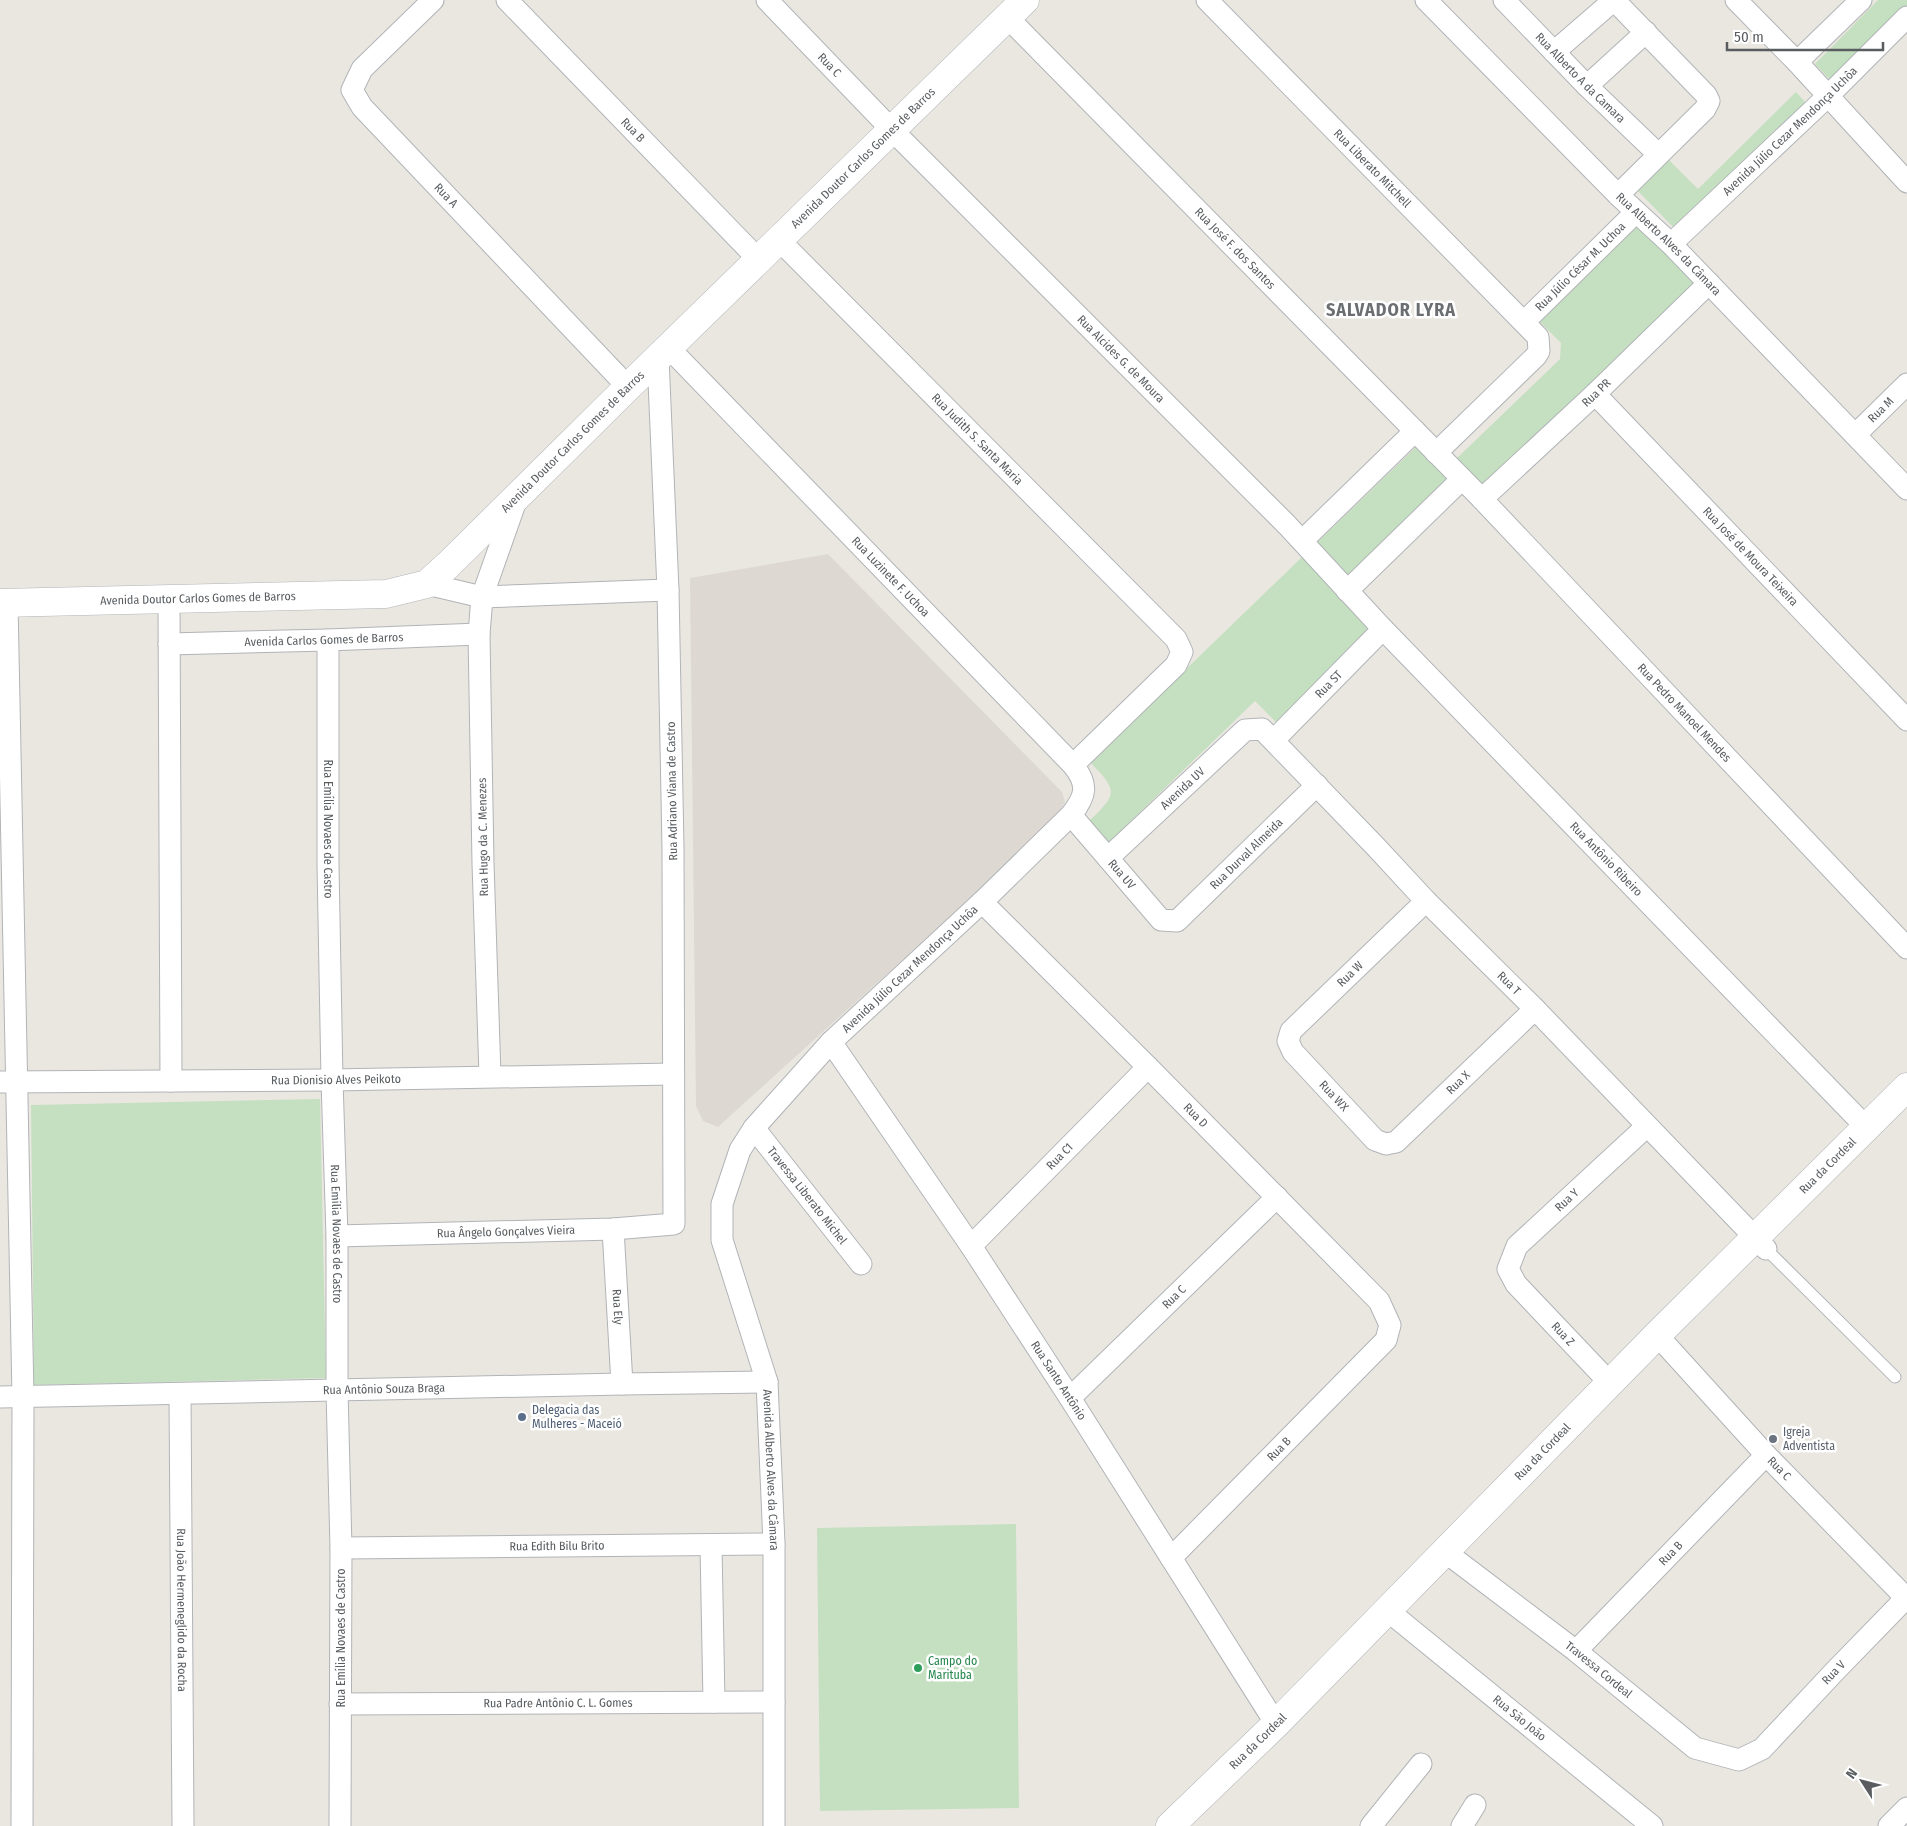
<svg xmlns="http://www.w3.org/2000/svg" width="1907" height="1826" font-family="'Fira Sans Condensed',sans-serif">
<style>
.education{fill:#ddd8d2}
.green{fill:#c5e0c0}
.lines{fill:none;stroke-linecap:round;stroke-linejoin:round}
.service-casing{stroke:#b1b4b7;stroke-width:13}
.minor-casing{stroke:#b1b4b7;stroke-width:23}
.tertiary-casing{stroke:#b1b4b7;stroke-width:29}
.service{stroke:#fff;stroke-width:11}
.minor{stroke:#fff;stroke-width:21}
.tertiary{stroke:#fff;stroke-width:28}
.service-dot{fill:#5c6f8a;stroke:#fff;stroke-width:2}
.worship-dot{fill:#6b7280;stroke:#fff;stroke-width:2}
.leisure-dot{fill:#2e9e5b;stroke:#fff;stroke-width:2}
.labels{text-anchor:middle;stroke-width:5;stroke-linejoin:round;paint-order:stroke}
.street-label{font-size:12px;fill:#595d60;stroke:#fff}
.service-label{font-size:12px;fill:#4e5e75;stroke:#fff;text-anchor:start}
.worship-label{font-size:12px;fill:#5b616d;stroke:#fff;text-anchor:start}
.leisure-label{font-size:12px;fill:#27864d;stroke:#fff;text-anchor:start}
.district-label{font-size:18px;font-weight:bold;letter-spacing:1px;fill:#6b6f72;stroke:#fff}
</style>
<rect width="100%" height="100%" fill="#eae7e1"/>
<path class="education" d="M 828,554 L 1062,792 L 1065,802 L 1050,826 L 718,1127 L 703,1121 L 696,1106 L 690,578 Z"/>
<path class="green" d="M 1878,0 L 1907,0 L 1907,6 L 1832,82 L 1815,64 Z
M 1796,92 L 1806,103 L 1677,231 L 1636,189 L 1667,158 L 1698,189 Z
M 1641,218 L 1702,282 L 1484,491 L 1455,460 L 1560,359 L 1561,343 L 1536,318 Z
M 1418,445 L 1454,482 L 1340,591 L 1378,630 L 1282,728 L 1255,701 L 1108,843 L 1088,822 C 1117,794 1119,792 1090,762 Z
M 320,1099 L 326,1378 L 34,1385 L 31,1105 Z
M 1016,1524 L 1019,1808 L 820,1811 L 817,1528 Z"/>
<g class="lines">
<defs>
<path id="service" d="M 1766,1249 L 1895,1377"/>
<g id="minor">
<path id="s1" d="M 433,0 L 362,69 L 352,90 L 362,107 L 628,387"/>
<path id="s2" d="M 507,0 L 759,260"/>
<path id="s3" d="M 767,0 L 892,130 L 1287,525 L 1383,629 L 1866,1127"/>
<path id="s4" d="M 1207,0 L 1538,337 L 1539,351 L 1536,356 L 1436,453"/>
<path id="s5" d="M 1426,0 L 1618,195 L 1671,244 L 1907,489"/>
<path id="s6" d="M 1504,0 L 1587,86 L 1658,154"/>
<path d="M 1614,0 L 1706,95 L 1709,101 L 1705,109 L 1618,195"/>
<path d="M 1736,0 L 1797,62 L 1907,182"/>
<path id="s7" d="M 1007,17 L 1482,499 L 1907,948"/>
<path d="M 1554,52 L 1614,0"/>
<path d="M 1797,62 L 1861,0"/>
<path d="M 1587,86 L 1646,32"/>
<path id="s8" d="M 779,240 L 1176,639 L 1182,652 L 1176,665 L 1073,765"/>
<path id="s9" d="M 1671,244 L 1828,96 L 1907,17"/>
<path id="s10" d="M 1524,322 L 1636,212"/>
<path id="s11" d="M 668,347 L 1073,765 C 1089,785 1086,796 1071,815 L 982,902 L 831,1042 L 754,1128 L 740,1150 L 722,1204 L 722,1240 L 767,1382 L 774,1544 L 774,1826"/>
<path id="s12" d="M 1595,394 L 1907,720"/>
<path id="s13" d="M 1855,435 L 1907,384"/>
<path id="s14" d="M 1482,499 L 1595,394 L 1709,283"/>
<path d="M 1302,541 L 1415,431"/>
<path d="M 427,584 L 482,597 L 668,590"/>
<path d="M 1347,591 L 1462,479"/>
<path d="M 169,601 L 171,1081"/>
<path d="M 7,603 L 23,1397 L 22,1826"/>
<path id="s15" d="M 328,640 L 328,865 L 332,1080 L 337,1236 L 337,1391 L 341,1548 L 340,1826"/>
<path id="s16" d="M 169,644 L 328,640 L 479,634"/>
<path id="s17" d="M 1274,740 L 1383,629"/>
<path id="s18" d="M 1071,815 L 1161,920 L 1177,921 L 1317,785"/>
<path id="s19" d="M 1108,858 L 1245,730 L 1262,729 L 1376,847 L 1426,901 L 1535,1009 L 1766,1249"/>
<path id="s20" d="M 1426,901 L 1291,1031 L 1288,1041 L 1293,1052 L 1375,1140 L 1386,1144 L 1396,1142 L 1535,1009"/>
<path id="s21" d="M 982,902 L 1148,1067 L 1379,1301 L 1390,1325 L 1386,1340 L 1171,1558"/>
<path id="s22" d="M 831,1042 L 971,1246 L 1070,1398 L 1276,1724"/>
<path d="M 490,1076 L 483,863 L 479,634 L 482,597 L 517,498"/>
<path id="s23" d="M 0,1082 L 332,1080 L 673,1074"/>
<path id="s24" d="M 754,1128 L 861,1264"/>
<path id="s25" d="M 613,1229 L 622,1384"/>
<path id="s26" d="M 337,1236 L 613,1229 L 674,1224 L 673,848 L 668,590 L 658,358"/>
<path id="s27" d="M 971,1246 L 1148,1067"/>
<path id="s28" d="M 1657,1335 L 1766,1455 L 1906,1598"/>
<path id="s29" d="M 1610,1383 L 1516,1284 L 1508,1269 L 1517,1246 L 1647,1126"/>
<path id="s30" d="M 180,1395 L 183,1826"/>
<path id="s31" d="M 0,1397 L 622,1384 L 767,1382"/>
<path id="s32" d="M 1070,1398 L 1277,1197"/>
<path d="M 711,1546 L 714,1702"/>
<path id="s33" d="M 341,1548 L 774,1544"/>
<path id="s34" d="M 1444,1551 L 1576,1651 L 1695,1748 L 1739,1760 L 1762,1749 L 1836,1670 L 1907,1597"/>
<path id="s35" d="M 1387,1610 L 1652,1826"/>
<path id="s36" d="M 1576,1651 L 1766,1455"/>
<path id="s37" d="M 340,1704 L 774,1702"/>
<path d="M 1371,1826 L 1421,1764"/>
<path d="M 1462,1826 L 1475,1805"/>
<path d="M 1889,1826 L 1907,1808"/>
</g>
<g id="tertiary">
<path id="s38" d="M 0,603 L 386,594 L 427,584 L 448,565 L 628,387 L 1025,0"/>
<path id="s39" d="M 1170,1826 L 1276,1724 L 1657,1335 L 1907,1087"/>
</g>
</defs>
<use href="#service" class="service-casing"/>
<use href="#minor" class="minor-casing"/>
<use href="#tertiary" class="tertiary-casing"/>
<use href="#service" class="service"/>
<use href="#minor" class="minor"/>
<use href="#tertiary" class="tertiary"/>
</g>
<circle class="service-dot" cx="522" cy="1417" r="5"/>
<circle class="worship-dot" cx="1773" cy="1439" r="5"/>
<circle class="leisure-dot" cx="918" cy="1668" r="5"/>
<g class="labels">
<g class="street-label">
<text dy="4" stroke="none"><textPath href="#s3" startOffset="90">Rua C</textPath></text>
<text dy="4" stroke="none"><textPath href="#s6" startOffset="109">Rua Alberto A da Camara</textPath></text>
<text dy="4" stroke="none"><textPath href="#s2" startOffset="181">Rua B</textPath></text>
<text dy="4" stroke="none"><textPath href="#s9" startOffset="164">Avenida Júlio Cezar Mendonça Uchôa</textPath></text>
<text dy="4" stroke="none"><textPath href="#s38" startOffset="1038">Avenida Doutor Carlos Gomes de Barros</textPath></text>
<text dy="4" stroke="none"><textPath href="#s4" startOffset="236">Rua Liberato Mitchell</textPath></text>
<text dy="4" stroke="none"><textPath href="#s1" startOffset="264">Rua A</textPath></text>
<text dy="4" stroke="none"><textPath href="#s5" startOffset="344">Rua Alberto Alves da Câmara</textPath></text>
<text dy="4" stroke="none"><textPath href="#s7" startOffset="325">Rua José F. dos Santos</textPath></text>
<text dy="4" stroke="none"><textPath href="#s10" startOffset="79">Rua Júlio César M. Uchoa</textPath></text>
<text dy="4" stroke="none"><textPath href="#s3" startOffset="504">Rua Alcides G. de Moura</textPath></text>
<text dy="4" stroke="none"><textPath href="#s14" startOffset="156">Rua PR</textPath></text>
<text dy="4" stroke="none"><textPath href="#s13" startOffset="36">Rua M</textPath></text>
<text dy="4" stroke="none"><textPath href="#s8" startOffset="281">Rua Judith S. Santa Maria</textPath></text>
<text dy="4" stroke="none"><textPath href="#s38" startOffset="632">Avenida Doutor Carlos Gomes de Barros</textPath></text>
<text dy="4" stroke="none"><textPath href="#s12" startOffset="225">Rua José de Moura Teixeira</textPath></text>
<text dy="4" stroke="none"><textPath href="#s11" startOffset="320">Rua Luzinete F. Uchoa</textPath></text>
<text dy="4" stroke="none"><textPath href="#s38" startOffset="198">Avenida Doutor Carlos Gomes de Barros</textPath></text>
<text dy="4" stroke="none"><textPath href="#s16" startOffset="155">Avenida Carlos Gomes de Barros</textPath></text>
<text dy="4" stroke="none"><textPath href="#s17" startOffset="78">Rua ST</textPath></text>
<text dy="4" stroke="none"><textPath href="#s7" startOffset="971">Rua Pedro Manoel Mendes</textPath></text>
<text dy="4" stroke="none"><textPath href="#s19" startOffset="102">Avenida UV</textPath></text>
<text transform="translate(672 791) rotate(-91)" y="4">Rua Adriano Viana de Castro</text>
<text dy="4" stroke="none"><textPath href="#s15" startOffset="189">Rua Emília Novaes de Castro</textPath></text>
<text transform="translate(483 837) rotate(-91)" y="4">Rua Hugo da C. Menezes</text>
<text dy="4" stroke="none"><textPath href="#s18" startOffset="251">Rua Durval Almeida</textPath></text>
<text dy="4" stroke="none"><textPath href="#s3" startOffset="1201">Rua Antônio Ribeiro</textPath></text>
<text dy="4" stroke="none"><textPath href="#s18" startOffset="78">Rua UV</textPath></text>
<text transform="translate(910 969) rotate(-43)" y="4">Avenida Júlio Cezar Mendonça Uchôa</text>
<text transform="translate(1350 974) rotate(-44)" y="4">Rua W</text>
<text dy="4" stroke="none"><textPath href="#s19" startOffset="559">Rua T</textPath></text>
<text dy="4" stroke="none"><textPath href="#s23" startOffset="336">Rua Dionisio Alves Peikoto</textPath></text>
<text dy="4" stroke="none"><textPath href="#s20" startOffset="438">Rua X</textPath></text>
<text dy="4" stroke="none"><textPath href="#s20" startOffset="270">Rua WX</textPath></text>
<text dy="4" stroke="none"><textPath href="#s21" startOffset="302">Rua D</textPath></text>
<text dy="4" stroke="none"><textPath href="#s27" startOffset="126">Rua C1</textPath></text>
<text dy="4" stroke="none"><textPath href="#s39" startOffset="932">Rua da Cordeal</textPath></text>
<text dy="4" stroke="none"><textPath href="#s24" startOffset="86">Travessa Liberato Michel</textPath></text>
<text dy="4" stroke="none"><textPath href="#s29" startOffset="246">Rua Y</textPath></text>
<text dy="4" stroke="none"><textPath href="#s26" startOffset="169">Rua Ângelo Gonçalves Vieira</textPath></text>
<text dy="4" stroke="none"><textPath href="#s15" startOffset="594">Rua Emília Novaes de Castro</textPath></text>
<text dy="4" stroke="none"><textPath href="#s32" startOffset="145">Rua C</textPath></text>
<text dy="4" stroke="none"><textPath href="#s25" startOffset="78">Rua Ely</textPath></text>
<text transform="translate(1563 1334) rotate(47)" y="4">Rua Z</text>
<text dy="4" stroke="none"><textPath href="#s22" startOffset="408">Rua Santo Antônio</textPath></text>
<text dy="4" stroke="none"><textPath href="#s31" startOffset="384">Rua Antônio Souza Braga</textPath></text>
<text transform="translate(1279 1449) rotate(-45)" y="4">Rua B</text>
<text dy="4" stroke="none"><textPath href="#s39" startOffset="528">Rua da Cordeal</textPath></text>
<text dy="4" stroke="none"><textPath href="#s28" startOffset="181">Rua C</textPath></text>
<text dy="4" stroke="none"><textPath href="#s11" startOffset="1440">Avenida Alberto Alves da Câmara</textPath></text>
<text dy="4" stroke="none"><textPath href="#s33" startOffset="216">Rua Edith Bilu Brito</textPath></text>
<text dy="4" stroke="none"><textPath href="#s36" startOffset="136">Rua B</textPath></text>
<text dy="4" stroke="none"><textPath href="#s30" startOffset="215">Rua João Hermeneglido da Rocha</textPath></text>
<text transform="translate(341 1638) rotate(-90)" y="4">Rua Emília Novaes de Castro</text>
<text dy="4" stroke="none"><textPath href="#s34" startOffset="195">Travessa Cordeal</textPath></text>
<text dy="4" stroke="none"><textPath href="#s34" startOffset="495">Rua V</textPath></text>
<text dy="4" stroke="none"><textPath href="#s37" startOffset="218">Rua Padre Antônio C. L. Gomes</textPath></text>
<text dy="4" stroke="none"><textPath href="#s35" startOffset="171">Rua São João</textPath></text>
<text dy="4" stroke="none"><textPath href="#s39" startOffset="122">Rua da Cordeal</textPath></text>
</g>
<g class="service-label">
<text x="532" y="1414">Delegacia das<tspan x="532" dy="14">Mulheres - Maceió</tspan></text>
</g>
<g class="worship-label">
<text x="1783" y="1436">Igreja<tspan x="1783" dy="14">Adventista</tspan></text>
</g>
<g class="leisure-label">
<text x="928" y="1665">Campo do<tspan x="928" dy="14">Marituba</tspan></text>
</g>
<g class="district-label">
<text x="1391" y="316">SALVADOR LYRA</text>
</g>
</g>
<g transform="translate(1862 1781) rotate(306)" stroke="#ffffff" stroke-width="4" paint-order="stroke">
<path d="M0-4L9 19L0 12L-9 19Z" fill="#595d60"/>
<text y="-8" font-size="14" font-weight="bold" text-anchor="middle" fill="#595d60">N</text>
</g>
<path d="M1727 42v8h156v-8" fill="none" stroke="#595d60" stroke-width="2.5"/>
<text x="1734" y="42" font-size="15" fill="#595d60" stroke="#ffffff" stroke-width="4" paint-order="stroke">50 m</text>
</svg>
